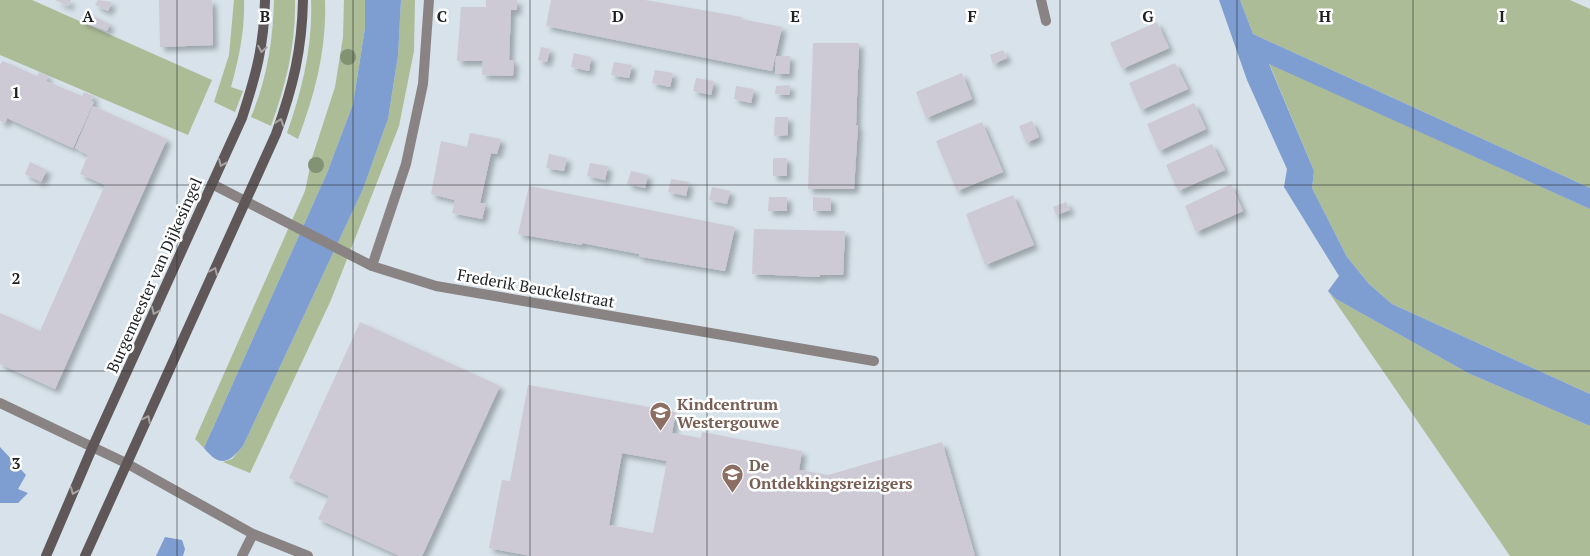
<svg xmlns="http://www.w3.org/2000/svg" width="1590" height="556" font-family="'PT Serif',serif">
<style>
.green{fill:#acbc97}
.water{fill:#7e9dd0}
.building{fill:#cecad5;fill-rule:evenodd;filter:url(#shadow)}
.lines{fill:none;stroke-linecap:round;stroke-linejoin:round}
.lane{stroke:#898383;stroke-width:10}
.street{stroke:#898383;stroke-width:10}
.secondary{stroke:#605858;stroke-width:10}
.tree{fill:#829374}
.oneway{stroke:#a8a3a3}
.grid{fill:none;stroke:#1e2225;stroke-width:1;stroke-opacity:0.55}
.labels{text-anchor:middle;stroke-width:5;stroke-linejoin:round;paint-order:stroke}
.street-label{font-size:16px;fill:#1e2225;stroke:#fff}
.education-label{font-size:16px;font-weight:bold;fill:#785e54;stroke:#fff;text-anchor:start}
.grid-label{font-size:16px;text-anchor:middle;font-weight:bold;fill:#1e2225;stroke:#fff;stroke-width:5;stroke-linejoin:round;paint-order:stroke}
</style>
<defs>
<filter id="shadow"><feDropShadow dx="4.5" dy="4.5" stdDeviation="2.5" flood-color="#0004"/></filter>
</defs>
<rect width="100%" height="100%" fill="#d7e2ea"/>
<path class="green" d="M 0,0 L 32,0 L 212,80 L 188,135 L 0,55 Z
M 234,0 L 244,0 C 245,30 239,58 231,87 L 243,91 L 235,112 L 214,102 L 229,55 Z
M 274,0 L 295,0 C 296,44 286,85 271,126 L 251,117 C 267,79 273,41 274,0 Z
M 311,0 L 325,0 C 327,48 315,94 298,139 L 287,133 C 302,90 313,46 311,0 Z
M 344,0 L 365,0 L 365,28 L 353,104 L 327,173 L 204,448 L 195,439 L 305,191 L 312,158 L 335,87 L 343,37 Z
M 401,0 L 415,0 L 414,51 L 399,126 L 331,300 L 250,473 L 223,462 L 232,459 L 243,446 L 363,189 L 388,119 L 398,56 Z
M 1240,0 L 1570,0 L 1590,9 L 1590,188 L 1253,34 Z
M 1269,63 L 1590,209 L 1590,394 L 1392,304 L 1369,284 L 1347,257 L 1312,188 L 1314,171 Z
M 1328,291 L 1336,299 L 1468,373 L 1590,426 L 1590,556 L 1510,556 Z"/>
<path class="water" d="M 365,0 L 401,0 L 398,56 L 388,119 L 363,189 L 243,446 C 229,463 220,468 204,448 L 327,173 L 353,104 L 365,28 Z
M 1219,0 L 1240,0 L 1253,34 L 1590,188 L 1590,209 L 1269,64 L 1314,171 L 1312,188 L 1347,257 L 1369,284 L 1392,304 L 1590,394 L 1590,426 L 1468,373 L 1336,299 L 1328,291 L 1339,276 L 1284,187 L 1287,169 L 1247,80 Z
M 0,447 L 26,475 L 18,489 L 28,493 L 18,503 L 0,503 Z
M 165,537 L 182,540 L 185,549 L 183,556 L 156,556 Z"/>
<path class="building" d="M 55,0 L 71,0 L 68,6 Z
M 98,0 L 112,2 L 108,11 L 95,5 Z
M 159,0 L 212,0 L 213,45 L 160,47 Z
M 486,0 L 517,0 L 517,10 L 511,10 L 509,60 L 514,60 L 513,76 L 482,75 L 483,61 L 457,61 L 461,7 L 486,7 Z
M 551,0 L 645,0 L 742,17 L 741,19 L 782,27 L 772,71 L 546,26 Z
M 85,12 L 110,24 L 107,31 L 81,21 Z
M 1157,22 L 1169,48 L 1122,69 L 1110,43 Z
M 813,43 L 859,43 L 856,125 L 858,125 L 854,189 L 808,189 Z
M 541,47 L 550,49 L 547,62 L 538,60 Z
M 1003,50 L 1007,58 L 993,64 L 990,55 Z
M 574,53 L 591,57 L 589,71 L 571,67 Z
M 776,56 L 790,56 L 789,74 L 775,74 Z
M 3,61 L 37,76 L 39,72 L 48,76 L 46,81 L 82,96 L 84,92 L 94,96 L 91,101 L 94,102 L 73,148 L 7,118 L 5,123 L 0,121 L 0,64 Z
M 614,62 L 632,65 L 629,78 L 611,75 Z
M 1175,63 L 1188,89 L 1141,110 L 1129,83 Z
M 655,70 L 673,73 L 670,87 L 652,83 Z
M 962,73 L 972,99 L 926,118 L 916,92 Z
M 696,78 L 714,81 L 711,95 L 693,91 Z
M 790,85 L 789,95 L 775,94 L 776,86 Z
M 736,86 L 754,89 L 751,103 L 734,99 Z
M 1194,103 L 1206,129 L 1159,151 L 1147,124 Z
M 93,106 L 167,139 L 55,389 L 0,364 L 0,313 L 40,331 L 105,185 L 80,174 L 88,155 L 75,148 Z
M 775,117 L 788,117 L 788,135 L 774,136 Z
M 1032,121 L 1039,137 L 1026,143 L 1019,126 Z
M 982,122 L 1003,172 L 957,191 L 936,141 Z
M 470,133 L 501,139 L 497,154 L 491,153 L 480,203 L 486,203 L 482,219 L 452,213 L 455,200 L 431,194 L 441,141 L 467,147 Z
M 1212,144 L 1225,170 L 1178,191 L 1166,165 Z
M 549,154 L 567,158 L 564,171 L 546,168 Z
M 773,158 L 787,158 L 787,176 L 773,176 Z
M 30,162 L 47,170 L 41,182 L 25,174 Z
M 590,163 L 608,166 L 605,180 L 587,176 Z
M 631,171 L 648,175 L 645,188 L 627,184 Z
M 671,179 L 689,182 L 686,196 L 668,192 Z
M 1231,184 L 1243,211 L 1196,232 L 1185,206 Z
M 529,186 L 735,227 L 725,271 L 642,257 L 639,257 L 639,254 L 582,243 L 582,245 L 518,234 Z
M 712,187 L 730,191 L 727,204 L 709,200 Z
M 1013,195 L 1034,245 L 985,265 L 966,214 Z
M 769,197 L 787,197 L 787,211 L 768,211 Z
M 813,197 L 831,198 L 831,211 L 813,211 Z
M 1066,202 L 1070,210 L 1056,215 L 1053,207 Z
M 754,229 L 845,231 L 843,275 L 820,275 L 820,277 L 752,274 Z
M 360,322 L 500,386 L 422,556 L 400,556 L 318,519 L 329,496 L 289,478 Z
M 528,385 L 676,412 L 672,433 L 701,438 L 702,432 L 802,451 L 799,470 L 828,475 L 942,442 L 975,556 L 531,556 L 489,548 L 502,480 L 510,481 ZM 622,453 L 667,461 L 653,533 L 609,525 Z"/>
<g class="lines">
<path class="lane" d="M 126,463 L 253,534 L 308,556
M 242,556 L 253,534"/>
<path class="street" d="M 1041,0 L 1046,21
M 212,184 L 372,266 L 436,286 L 874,361
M 372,266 L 406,164 L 423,84 L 429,0
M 0,403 L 126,463"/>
<path class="secondary" d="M 46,556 L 93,446 L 242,118 C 256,75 264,46 265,0
M 85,556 L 276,134 C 293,87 302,50 303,0"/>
</g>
<g class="tree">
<circle cx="348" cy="57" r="8"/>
<circle cx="316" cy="165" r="8"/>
</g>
<defs><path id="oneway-chevron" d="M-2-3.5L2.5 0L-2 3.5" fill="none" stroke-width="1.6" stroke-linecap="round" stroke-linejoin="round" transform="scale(1.25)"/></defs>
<g class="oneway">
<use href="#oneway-chevron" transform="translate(262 49) rotate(100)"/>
<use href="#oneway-chevron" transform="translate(280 122) rotate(-70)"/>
<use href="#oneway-chevron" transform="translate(222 163) rotate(114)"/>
<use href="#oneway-chevron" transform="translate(214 271) rotate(-66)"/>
<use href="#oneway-chevron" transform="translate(155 311) rotate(115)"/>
<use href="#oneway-chevron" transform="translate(147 419) rotate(-64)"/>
<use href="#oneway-chevron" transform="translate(74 491) rotate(113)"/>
</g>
<path class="grid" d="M 177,0 L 177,556M 353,0 L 353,556M 530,0 L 530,556M 707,0 L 707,556M 883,0 L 883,556M 1060,0 L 1060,556M 1237,0 L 1237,556M 1413,0 L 1413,556M 0,185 L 1590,185M 0,371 L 1590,371"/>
<defs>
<symbol id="school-pin" viewBox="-11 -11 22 30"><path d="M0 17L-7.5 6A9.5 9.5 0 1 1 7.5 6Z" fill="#8d6e63" stroke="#fff"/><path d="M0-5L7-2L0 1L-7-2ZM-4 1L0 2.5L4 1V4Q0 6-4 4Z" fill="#fff"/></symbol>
</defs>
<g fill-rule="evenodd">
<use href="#school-pin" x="648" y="400" width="25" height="34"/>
<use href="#school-pin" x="720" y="462" width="25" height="34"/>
</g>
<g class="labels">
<g class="street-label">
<text transform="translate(154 275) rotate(-66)" y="6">Burgemeester van Dijkesingel</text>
<text transform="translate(536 288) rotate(10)" y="6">Frederik Beuckelstraat</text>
</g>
<g class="education-label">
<text x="677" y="410">Kindcentrum<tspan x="677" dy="18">Westergouwe</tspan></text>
<text x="749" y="471">De<tspan x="749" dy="18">Ontdekkingsreizigers</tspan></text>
</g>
</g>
<g class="grid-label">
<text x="88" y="22">A</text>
<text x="265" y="22">B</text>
<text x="442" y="22">C</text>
<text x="618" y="22">D</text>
<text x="795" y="22">E</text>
<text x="972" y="22">F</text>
<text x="1148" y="22">G</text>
<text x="1325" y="22">H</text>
<text x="1502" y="22">I</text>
<text x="16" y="98">1</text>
<text x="16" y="284">2</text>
<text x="16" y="469">3</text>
</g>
</svg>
